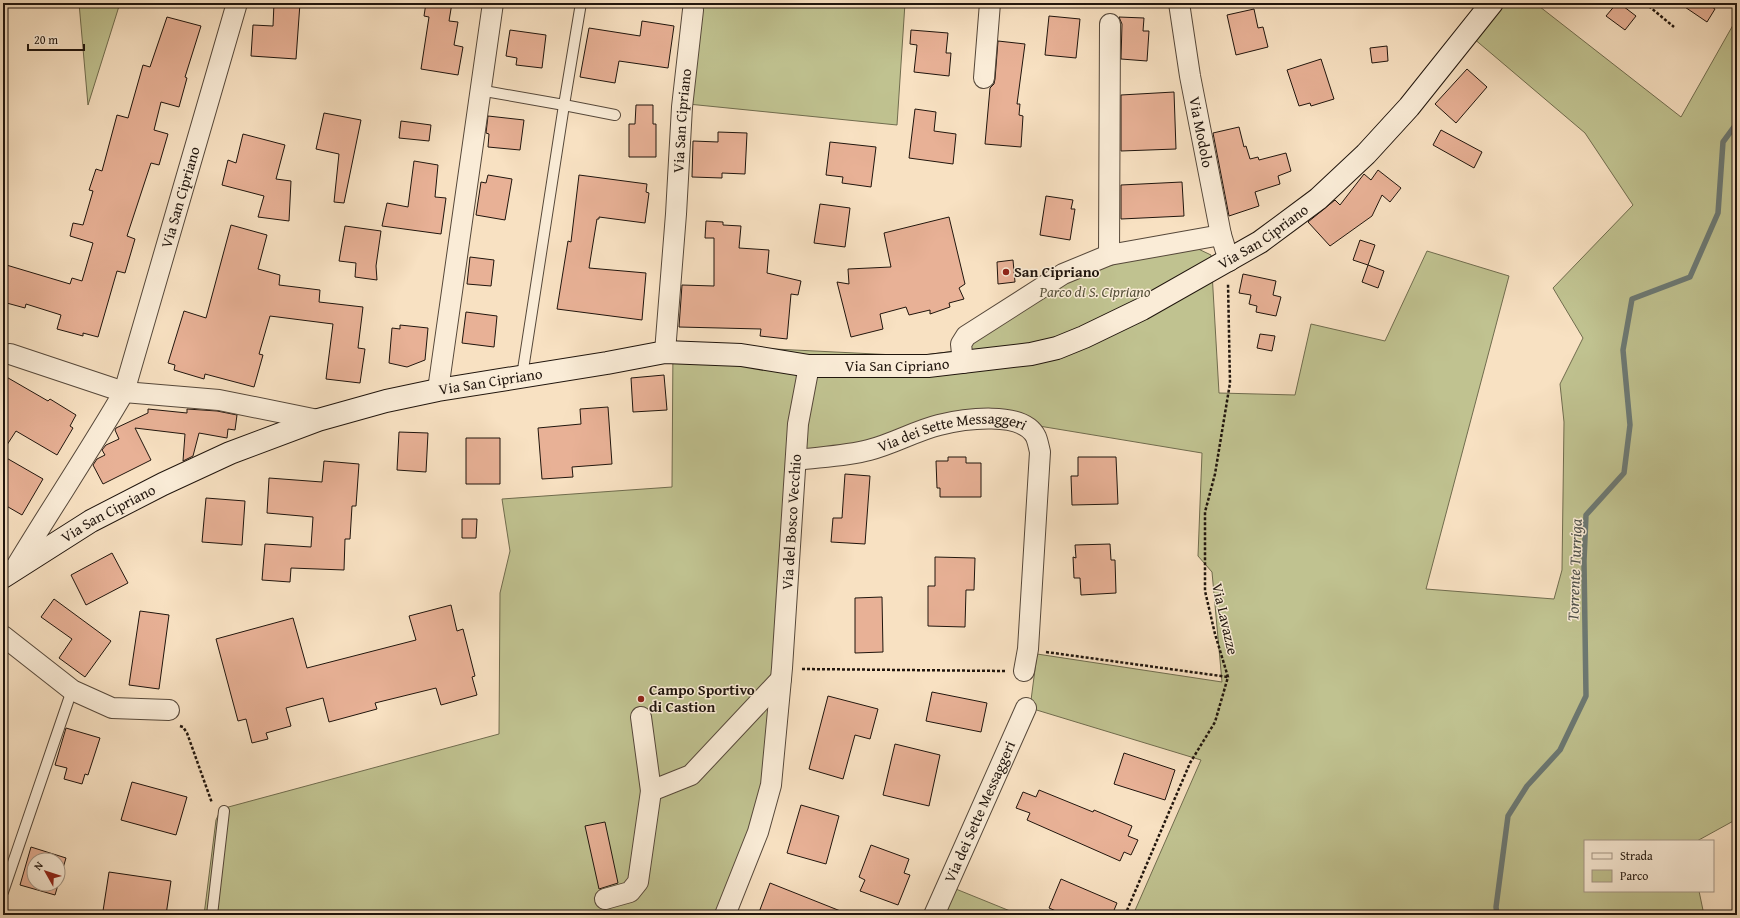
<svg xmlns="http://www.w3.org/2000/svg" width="1740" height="918" font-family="'Gentium Book Plus',serif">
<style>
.green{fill:#c0c290;stroke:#706c4e}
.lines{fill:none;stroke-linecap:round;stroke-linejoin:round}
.stream{stroke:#6c7974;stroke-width:5.5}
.building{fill:#e8b196;stroke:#20150d;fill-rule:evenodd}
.service-casing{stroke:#56483a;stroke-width:12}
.minor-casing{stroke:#56483a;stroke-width:22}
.secondary-casing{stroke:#20150d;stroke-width:24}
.path{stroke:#20150d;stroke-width:2.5;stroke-dasharray:3 2;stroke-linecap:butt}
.service{stroke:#faecd7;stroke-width:10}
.minor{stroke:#faecd7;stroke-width:20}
.secondary{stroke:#faecd7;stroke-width:22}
.poi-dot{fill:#8f2418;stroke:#faecd7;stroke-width:1.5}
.labels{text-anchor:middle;stroke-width:3;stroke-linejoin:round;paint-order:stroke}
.street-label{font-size:15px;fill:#20150d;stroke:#faecd7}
.poi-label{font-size:15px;font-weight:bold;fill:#20150d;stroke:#faecd7;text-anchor:start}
.park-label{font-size:15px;font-style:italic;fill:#58523b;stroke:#faecd7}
.water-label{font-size:16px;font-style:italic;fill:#4c4f49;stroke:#faecd7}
</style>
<rect width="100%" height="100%" fill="#f8e1c2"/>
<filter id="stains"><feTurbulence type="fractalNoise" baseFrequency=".005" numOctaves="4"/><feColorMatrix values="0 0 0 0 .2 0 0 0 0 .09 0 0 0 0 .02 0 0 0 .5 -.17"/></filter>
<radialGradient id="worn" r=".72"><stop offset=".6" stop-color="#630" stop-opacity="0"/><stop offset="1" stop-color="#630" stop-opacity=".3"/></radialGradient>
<path class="green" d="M 79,3 L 120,3 L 88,105 Z
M 702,3 L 905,3 L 897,125 L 688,104 Z
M 1491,3 L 1535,3 L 1681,117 L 1737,18 L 1737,819 L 1697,841 L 1585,841 L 1585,891 L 1699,891 L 1704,915 L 1133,915 L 1201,760 L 1030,708 L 1037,654 L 1222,682 L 1212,572 L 1198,556 L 1202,453 L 1027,424 L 979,419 L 798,459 L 773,785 L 724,915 L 204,915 L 216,820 L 221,809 L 499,734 L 500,593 L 510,551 L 502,499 L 672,487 L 673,344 L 916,356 L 971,349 L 970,343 L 1075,276 L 1094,268 L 1194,247 L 1211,255 L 1219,393 L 1295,395 L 1311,324 L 1385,341 L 1427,251 L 1509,276 L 1426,589 L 1554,599 L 1562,570 L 1564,422 L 1560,384 L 1583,338 L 1553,288 L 1633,205 L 1585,133 L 1466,32 Z
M 946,885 L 1020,915 L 931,915 Z"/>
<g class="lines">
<path class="stream" d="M 1497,915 L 1496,907 L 1508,816 L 1527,786 L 1560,750 L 1586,696 L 1584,561 L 1586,515 L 1624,473 L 1630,425 L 1623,350 L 1632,299 L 1690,277 L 1718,213 L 1723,142 L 1737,123"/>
</g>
<path class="building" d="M 274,3 L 300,3 L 296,59 L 251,56 L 253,25 L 273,26 Z
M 426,3 L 452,3 L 449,21 L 458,22 L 454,45 L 463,47 L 458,75 L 421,69 L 429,17 L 424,16 Z
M 1617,3 L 1619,3 L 1636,16 L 1625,30 L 1606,16 Z
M 1679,3 L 1706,3 L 1715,9 L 1707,22 Z
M 1254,9 L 1258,28 L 1263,27 L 1268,47 L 1236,55 L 1227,15 Z
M 1049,16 L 1080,19 L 1076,58 L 1045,55 Z
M 167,17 L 201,26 L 185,77 L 187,78 L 179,107 L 161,102 L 154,130 L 168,134 L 159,165 L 151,163 L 127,236 L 135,239 L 125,273 L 117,271 L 98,337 L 83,333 L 83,336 L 57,329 L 61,315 L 26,304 L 25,308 L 3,302 L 3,264 L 70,284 L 72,278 L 82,281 L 93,243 L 70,236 L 73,223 L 83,225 L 93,191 L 89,190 L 96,169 L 102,171 L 117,115 L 128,118 L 143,65 L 150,67 Z
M 1119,17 L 1144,18 L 1143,31 L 1149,31 L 1147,61 L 1121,59 L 1122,24 Z
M 642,21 L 674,26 L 668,68 L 619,61 L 615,83 L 580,77 L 589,28 L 640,36 Z
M 510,30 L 546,35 L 542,68 L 516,65 L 517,58 L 506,56 Z
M 911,30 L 948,33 L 946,53 L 951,53 L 949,76 L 914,72 L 917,45 L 910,44 Z
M 998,41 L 1025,44 L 1017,104 L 1020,104 L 1019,115 L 1023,116 L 1021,147 L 985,144 L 990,88 L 994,84 L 995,79 Z
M 1387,46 L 1388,61 L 1372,63 L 1370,48 Z
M 1321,59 L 1334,99 L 1311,106 L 1310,103 L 1299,106 L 1287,70 Z
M 1467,69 L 1487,87 L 1456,123 L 1435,104 Z
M 1174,92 L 1176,149 L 1121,151 L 1121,95 Z
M 636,105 L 653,105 L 653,124 L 656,124 L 656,157 L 629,157 L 629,124 L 635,124 Z
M 915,109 L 936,112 L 934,131 L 956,134 L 953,164 L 909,158 Z
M 324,113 L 361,120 L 344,203 L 334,202 L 339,154 L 316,149 Z
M 488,116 L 524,120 L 520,150 L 488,147 L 489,134 L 486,133 Z
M 401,121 L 431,125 L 429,141 L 399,138 Z
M 1239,127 L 1244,147 L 1246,146 L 1250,159 L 1258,157 L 1259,160 L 1286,153 L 1291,171 L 1278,176 L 1280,184 L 1255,192 L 1259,206 L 1229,216 L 1213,133 Z
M 1441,130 L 1482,152 L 1474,168 L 1433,145 Z
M 718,132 L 747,133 L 745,174 L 722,173 L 722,178 L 692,177 L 693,141 L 718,142 Z
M 243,134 L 285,145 L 276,179 L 291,181 L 289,221 L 258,217 L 264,196 L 222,185 L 228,160 L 236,163 Z
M 830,142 L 876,147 L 871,187 L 842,183 L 843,177 L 826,175 Z
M 414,161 L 438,165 L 435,197 L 446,198 L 441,234 L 382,226 L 387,203 L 408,207 Z
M 1378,170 L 1401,188 L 1390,202 L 1382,195 L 1372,216 L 1330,246 L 1308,222 L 1335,200 L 1340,205 L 1364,174 L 1371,180 Z
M 488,175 L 512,179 L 505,220 L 476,215 L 481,182 L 486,183 Z
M 579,175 L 647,184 L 646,192 L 649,193 L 645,223 L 599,217 L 599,219 L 597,219 L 589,268 L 646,273 L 642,320 L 557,309 L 568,241 L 571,242 Z
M 1182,182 L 1184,216 L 1121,219 L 1121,185 Z
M 1046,196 L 1073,200 L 1071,209 L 1075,209 L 1070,240 L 1040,235 Z
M 820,204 L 850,208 L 845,247 L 814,243 Z
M 949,217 L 965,284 L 959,288 L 964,299 L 949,303 L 950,307 L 930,314 L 930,310 L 909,315 L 906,307 L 880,314 L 883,329 L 851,337 L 837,282 L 849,284 L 848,269 L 891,267 L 884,233 Z
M 706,221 L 723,222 L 723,225 L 741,226 L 739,248 L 769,250 L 767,273 L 801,281 L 798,295 L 791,294 L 787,339 L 760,336 L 761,329 L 679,327 L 682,285 L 714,286 L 714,238 L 705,238 Z
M 231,225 L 267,235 L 258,269 L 280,275 L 279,285 L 320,290 L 319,302 L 363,307 L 358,348 L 365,349 L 360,383 L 326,379 L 333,324 L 270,316 L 259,354 L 263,355 L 254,387 L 205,374 L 204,379 L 174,370 L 175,365 L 168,363 L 184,311 L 206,318 Z
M 345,226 L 381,231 L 376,266 L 377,280 L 355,277 L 356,263 L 339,261 Z
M 1360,240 L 1375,245 L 1368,265 L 1353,260 Z
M 470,257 L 494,260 L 491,286 L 467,284 Z
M 1013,260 L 1015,282 L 998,284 L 997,262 Z
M 1368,265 L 1384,271 L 1378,288 L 1362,282 Z
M 1243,274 L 1276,281 L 1273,295 L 1281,297 L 1276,316 L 1256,312 L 1257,306 L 1249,304 L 1251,295 L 1239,293 Z
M 466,312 L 497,316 L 494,347 L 462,343 Z
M 400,325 L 428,328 L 425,360 L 407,367 L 389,363 L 392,328 L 400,329 Z
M 1260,334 L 1275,336 L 1272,351 L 1257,348 Z
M 3,375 L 48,401 L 50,399 L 76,415 L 70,426 L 73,428 L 57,455 L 16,431 L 3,451 Z
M 664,375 L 667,410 L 633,412 L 631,378 Z
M 608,407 L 612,464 L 572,467 L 573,477 L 542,479 L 538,428 L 581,424 L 580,409 Z
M 148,409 L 187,413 L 187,409 L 217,411 L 237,415 L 235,430 L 228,429 L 227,438 L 199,433 L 193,456 L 183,461 L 185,434 L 135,428 L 151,460 L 103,484 L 93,465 L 97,459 L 105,455 L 102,450 L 106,445 L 119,439 L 115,430 L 116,428 L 148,413 Z
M 399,432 L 428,433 L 426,472 L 397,470 Z
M 466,438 L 500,438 L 500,484 L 466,484 Z
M 3,456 L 43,479 L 22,515 L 3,504 Z
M 948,457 L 966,457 L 966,463 L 981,463 L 981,497 L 940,497 L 940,488 L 937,488 L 936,461 L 948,461 Z
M 1078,457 L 1116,457 L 1118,504 L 1072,505 L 1071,476 L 1078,476 Z
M 324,461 L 359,464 L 356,506 L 352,506 L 350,539 L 345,539 L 344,570 L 291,568 L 290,582 L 262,580 L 265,544 L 311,547 L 313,517 L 267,513 L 269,478 L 322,482 Z
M 845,474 L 870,476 L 865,544 L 831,542 L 833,518 L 842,518 Z
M 206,498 L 245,501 L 242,545 L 202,542 Z
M 462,519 L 477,519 L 476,538 L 462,538 Z
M 1110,544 L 1111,560 L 1115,560 L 1116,593 L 1081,595 L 1080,578 L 1074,578 L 1073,557 L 1076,558 L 1075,545 Z
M 112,553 L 128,583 L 86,605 L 71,575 Z
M 935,557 L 975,558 L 974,590 L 966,590 L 965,627 L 928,626 L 928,586 L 935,586 Z
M 882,597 L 883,652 L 855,653 L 855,598 Z
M 54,599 L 111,641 L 85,677 L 59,658 L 72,639 L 41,617 Z
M 451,605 L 457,631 L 463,629 L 475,676 L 472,677 L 477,695 L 441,705 L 436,688 L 375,703 L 377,709 L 329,722 L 323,698 L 286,708 L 291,726 L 266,733 L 268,739 L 252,743 L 246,719 L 238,721 L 216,639 L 293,618 L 307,668 L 416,640 L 409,616 Z
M 140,611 L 169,615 L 159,689 L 129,685 Z
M 932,692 L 987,703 L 981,732 L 926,721 Z
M 828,696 L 878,709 L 870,739 L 855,735 L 843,779 L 809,769 Z
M 66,728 L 100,738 L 88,775 L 85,774 L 82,784 L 64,779 L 67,768 L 55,765 Z
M 895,744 L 940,755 L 929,806 L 883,795 Z
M 1124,753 L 1175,770 L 1165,800 L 1114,784 Z
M 132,782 L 187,797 L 176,835 L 121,820 Z
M 1039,790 L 1093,812 L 1094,810 L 1132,826 L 1128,836 L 1138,840 L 1131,855 L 1124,852 L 1120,861 L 1027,820 L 1030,813 L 1016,808 L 1023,792 L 1036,797 Z
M 801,805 L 839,816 L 826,864 L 787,853 Z
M 605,822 L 618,883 L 599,889 L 585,826 Z
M 871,845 L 909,859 L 904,873 L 910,875 L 898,905 L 860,891 L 865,880 L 859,877 Z
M 31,847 L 66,858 L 55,895 L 20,885 ZM 34,860 L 58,860 L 58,884 L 34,884 Z
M 109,872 L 171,881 L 166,915 L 129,915 L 103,911 Z
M 1061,879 L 1117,903 L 1112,915 L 1065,915 L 1049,908 Z
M 770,883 L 848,914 L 848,915 L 758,915 Z"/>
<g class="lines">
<defs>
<path id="service" d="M 581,3 L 564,105 L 615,115
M 479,90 L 564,105 L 522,376
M 3,892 L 72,690
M 212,915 L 224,811"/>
<g id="minor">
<path id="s1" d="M 1179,3 L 1190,76 L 1221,235 L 1229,261"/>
<path d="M 984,78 L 990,3"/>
<path d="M 1109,255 L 1110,24"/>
<path id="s2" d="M 665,352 L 676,214 L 682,107 L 693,10"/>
<path d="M 10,354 L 124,392 L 219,400 L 318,420"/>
<path d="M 963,363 L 961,344 L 966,336 L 1063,274 L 1109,255 L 1221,235"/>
<path d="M 438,390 L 493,3"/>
<path id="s3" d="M 797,460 C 820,457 846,456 869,450 C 893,444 915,431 939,425 C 963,419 1023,410 1036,437 C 1038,442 1039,448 1040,452 L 1028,649 L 1024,671"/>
<path id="s4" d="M 14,570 C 50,510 89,452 124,392 L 237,3"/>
<path d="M 3,636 L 72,690 L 112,708 L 169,710"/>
<path d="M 641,717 L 651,791 L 691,775 L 781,679"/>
<path d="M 605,899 L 630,892 L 638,882 L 651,791"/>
<path id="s5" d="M 725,915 L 758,832 L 771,785 L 782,668 L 798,424 L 809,366"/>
<path id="s6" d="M 934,915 L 1026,708"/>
</g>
<g id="secondary">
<path id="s7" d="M 3,577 L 91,521 L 163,484 L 230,453 L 318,420 L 386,401 L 438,390 L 607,363 L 665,352 L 741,355 L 809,366 L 928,366 L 1031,354 L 1057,348 L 1084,337 L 1142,309 L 1260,242 L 1318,199 L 1366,154 L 1409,107 L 1492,3"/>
</g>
</defs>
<use href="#service" class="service-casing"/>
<use href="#minor" class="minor-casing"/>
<use href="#secondary" class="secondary-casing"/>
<path class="path" d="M 1645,3 L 1674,27
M 1046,652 L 1228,677
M 802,669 L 1005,671
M 180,726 L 183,727 L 187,733 L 212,803
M 579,915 L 591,912
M 1125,915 L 1190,763 L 1215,722 L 1228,677 L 1215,634 L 1205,591 L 1205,512 L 1215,474 L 1230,383 L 1228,283"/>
<use href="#service" class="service"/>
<use href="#minor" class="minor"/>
<use href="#secondary" class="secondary"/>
</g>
<g class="poi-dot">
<circle cx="1006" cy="272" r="4"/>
<circle cx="641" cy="699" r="4"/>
</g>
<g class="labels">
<g class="street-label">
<text dy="5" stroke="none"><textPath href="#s2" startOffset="232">Via San Cipriano</textPath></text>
<text dy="5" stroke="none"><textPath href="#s1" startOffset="131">Via Modolo</textPath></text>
<text dy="5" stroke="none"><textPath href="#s4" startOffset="412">Via San Cipriano</textPath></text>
<text dy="5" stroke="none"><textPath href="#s7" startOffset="1336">Via San Cipriano</textPath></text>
<text dy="5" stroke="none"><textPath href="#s7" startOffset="940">Via San Cipriano</textPath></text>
<text dy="5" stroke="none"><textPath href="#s7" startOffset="530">Via San Cipriano</textPath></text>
<text dy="5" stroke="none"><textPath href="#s3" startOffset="159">Via dei Sette Messaggeri</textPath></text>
<text dy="5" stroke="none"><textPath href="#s7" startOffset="123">Via San Cipriano</textPath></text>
<text dy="5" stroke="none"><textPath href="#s5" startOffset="402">Via del Bosco Vecchio</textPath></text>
<text transform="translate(1225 619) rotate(77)" y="5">Via Lavazze</text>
<text dy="5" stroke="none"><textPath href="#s6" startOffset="113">Via dei Sette Messaggeri</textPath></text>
</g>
<g class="poi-label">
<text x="1014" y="277">San Cipriano</text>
<text x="649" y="695">Campo Sportivo<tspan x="649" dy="17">di Castion</tspan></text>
</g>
<g class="park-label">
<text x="1095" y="297">Parco di S. Cipriano</text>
</g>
<g class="water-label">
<text transform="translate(1574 570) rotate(-88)" y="6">Torrente Turriga</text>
</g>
</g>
<rect width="1740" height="918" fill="none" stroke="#f8e1c2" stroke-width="16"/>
<rect x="4" y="4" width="1732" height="910" fill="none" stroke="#20150d" stroke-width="2"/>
<rect x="8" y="8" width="1724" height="902" fill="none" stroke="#20150d"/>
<rect x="1584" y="840" width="130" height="52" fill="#faecd7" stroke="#a39686"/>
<rect x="1592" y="853" width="20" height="6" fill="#faecd7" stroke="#a39686"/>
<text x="1620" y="860" font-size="12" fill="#20150d">Strada</text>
<rect x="1592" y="870" width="20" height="12" fill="#c0c290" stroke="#a39686"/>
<text x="1620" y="880" font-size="12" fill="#20150d">Parco</text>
<g transform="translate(46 872) rotate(309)"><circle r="19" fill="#faecd7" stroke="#a39686"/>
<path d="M0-3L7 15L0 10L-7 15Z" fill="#8f2418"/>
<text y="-6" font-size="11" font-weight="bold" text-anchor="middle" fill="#20150d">N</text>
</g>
<path d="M28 44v6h56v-6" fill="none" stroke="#20150d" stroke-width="2"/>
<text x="34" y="44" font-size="12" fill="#20150d" stroke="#faecd7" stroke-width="3" paint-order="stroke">20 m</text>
<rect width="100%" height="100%" filter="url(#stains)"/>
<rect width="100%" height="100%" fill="url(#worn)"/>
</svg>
